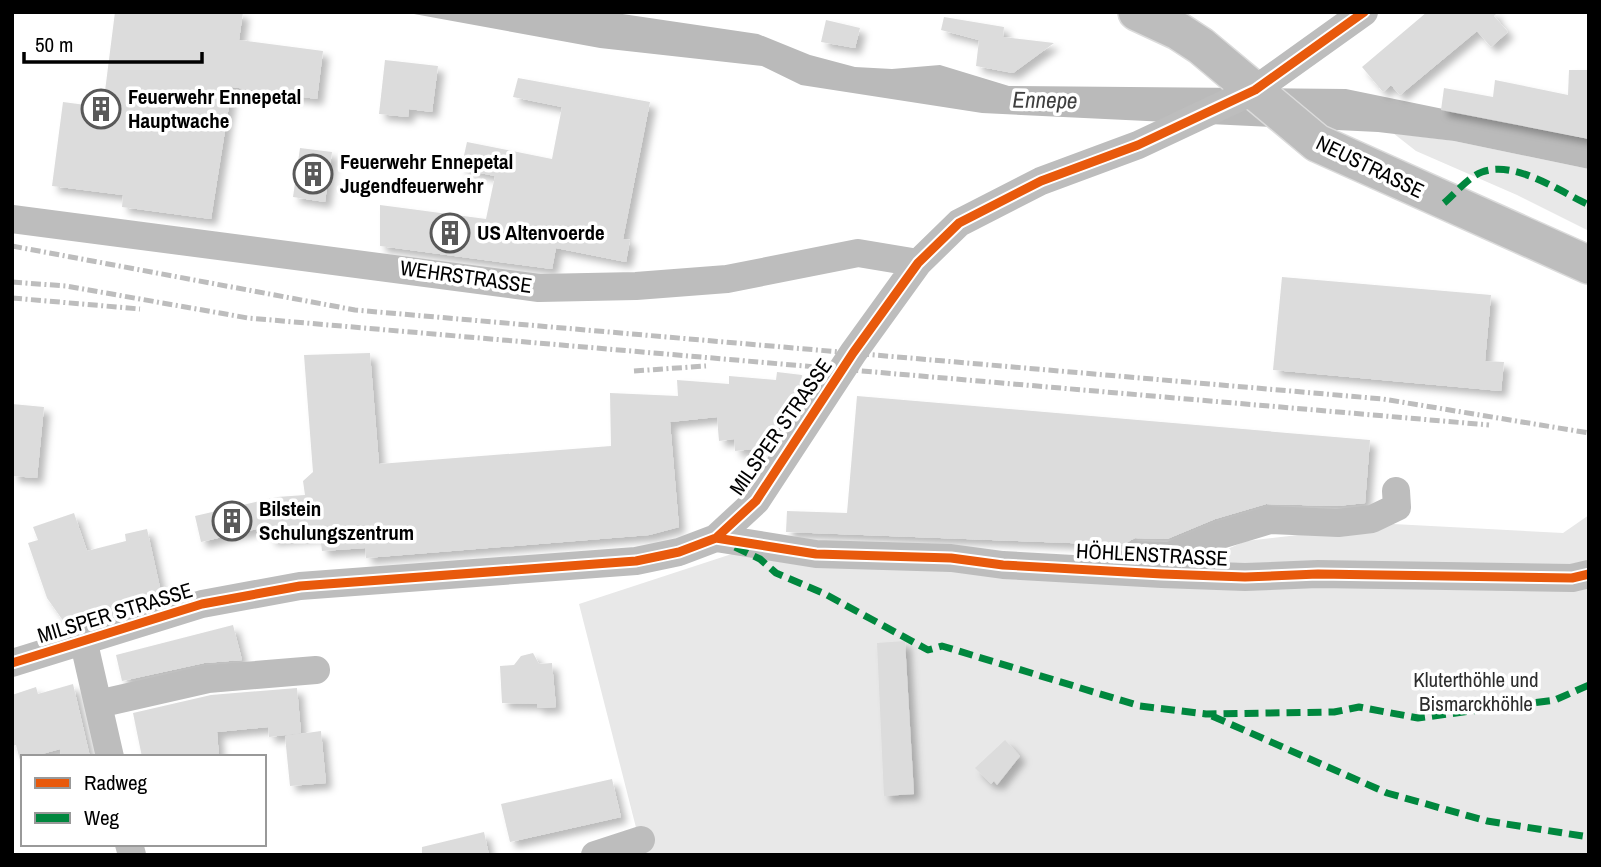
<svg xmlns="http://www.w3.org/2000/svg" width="1601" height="867" font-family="'Archivo Narrow',sans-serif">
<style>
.green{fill:#e8e8e8}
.water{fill:#bababa}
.building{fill:#dcdcdc;filter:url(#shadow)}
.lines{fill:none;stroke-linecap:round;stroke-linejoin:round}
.major-casing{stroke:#dbdbdb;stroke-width:40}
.minor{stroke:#bdbdbd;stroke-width:28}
.major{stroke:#bdbdbd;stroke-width:37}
.rail{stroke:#bdbdbd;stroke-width:5;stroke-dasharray:10 3.5 2 3.5;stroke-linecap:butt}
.quiet{stroke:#00873e;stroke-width:7;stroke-dasharray:14 7;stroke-linecap:butt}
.cycleway-casing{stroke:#fff;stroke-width:13}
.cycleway{stroke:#e8590c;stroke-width:9}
.labels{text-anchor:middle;stroke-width:7;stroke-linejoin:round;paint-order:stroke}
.poi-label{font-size:21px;font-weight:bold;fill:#000;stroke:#fff;text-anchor:start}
.street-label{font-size:21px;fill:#000;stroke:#fff}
.park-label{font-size:21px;fill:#2d2d2d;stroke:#fff}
.water-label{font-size:23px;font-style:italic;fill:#3e3e3e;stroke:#fff}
</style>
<defs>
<filter id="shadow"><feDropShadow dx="6" dy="6" stdDeviation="3.5" flood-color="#0004"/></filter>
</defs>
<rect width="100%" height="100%" fill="#fff"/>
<path class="green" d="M 1393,133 L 1454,141 L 1589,169 L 1589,231 L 1517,195 L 1416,151 Z
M 1589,515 L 1589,855 L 643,855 L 579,604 L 747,549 L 1166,575 L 1246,541 L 1393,524 L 1563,533 Z"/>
<path class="water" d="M 403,12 L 609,12 L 758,34 L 810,55 L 855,67 L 892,69 L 940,65 L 1009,86 L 1346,89 L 1589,139 L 1589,169 L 1454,141 L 1378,132 L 982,113 L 801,85 L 762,66 L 600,48 Z"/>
<path class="building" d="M 115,12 L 243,12 L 239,40 L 323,51 L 317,99 L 232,87 L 211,219 L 122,207 L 123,195 L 52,186 L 63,102 L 93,106 L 94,98 L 104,99 Z
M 1427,12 L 1498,12 L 1494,16 L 1508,32 L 1491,47 L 1477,31 L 1400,95 L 1391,85 L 1383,92 L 1362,67 Z
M 944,17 L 1004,27 L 1003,37 L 1054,43 L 1013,73 L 976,66 L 979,40 L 941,30 Z
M 826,20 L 860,28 L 855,48 L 821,42 Z
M 385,60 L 438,66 L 432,112 L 409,109 L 408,117 L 379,114 Z
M 1569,70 L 1589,70 L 1589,139 L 1441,110 L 1444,88 L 1493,97 L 1495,80 L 1568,95 Z
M 518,78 L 650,102 L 623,239 L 630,240 L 626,262 L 556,248 L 552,269 L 380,246 L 380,205 L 486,219 L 495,176 L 461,169 L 467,142 L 552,159 L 562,107 L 513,97 Z
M 300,148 L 332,152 L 325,202 L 293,197 Z
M 1282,277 L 1491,295 L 1485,361 L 1504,362 L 1501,391 L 1273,370 Z
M 370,353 L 379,464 L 611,446 L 610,393 L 678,396 L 677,380 L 729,384 L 729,376 L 776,380 L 777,372 L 802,375 L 800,393 L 762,448 L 735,451 L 734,439 L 719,441 L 717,417 L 670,422 L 679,527 L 649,535 L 366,558 L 365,548 L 322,551 L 320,536 L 270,540 L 269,526 L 201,542 L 195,516 L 277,497 L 305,495 L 303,481 L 313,472 L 304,355 Z
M 857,396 L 1370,440 L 1365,503 L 1337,506 L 1266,504 L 1215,519 L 1167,539 L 1135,538 L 1122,545 L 786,532 L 787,511 L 847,513 Z
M 12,404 L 44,407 L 37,478 L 12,476 Z
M 74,513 L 87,551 L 126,541 L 125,534 L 147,529 L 161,592 L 64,622 L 47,598 L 28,543 L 38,540 L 33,527 Z
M 233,625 L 242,660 L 204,663 L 122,681 L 116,655 Z
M 905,641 L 914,794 L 884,796 L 877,643 Z
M 533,653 L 539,664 L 552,663 L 556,707 L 537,708 L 537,704 L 502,703 L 500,666 L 514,665 L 521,656 Z
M 73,684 L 90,757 L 61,757 L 60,749 L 20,760 L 16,745 L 12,746 L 12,695 L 36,687 L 38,694 Z
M 297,688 L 301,733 L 269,737 L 268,727 L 217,732 L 219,757 L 142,757 L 133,713 L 211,695 Z
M 321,731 L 326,783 L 290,786 L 285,736 Z
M 1005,740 L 1020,756 L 997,785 L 994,781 L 991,784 L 975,768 Z
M 612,779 L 621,817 L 510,842 L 501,804 Z
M 484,832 L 489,855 L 422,855 L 422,847 Z"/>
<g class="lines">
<defs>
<path id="major" d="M 1137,12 L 1178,31 L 1201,46 L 1317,143 L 1589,265"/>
</defs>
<use href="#major" class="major-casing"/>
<path class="minor" d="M 12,219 L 539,288 L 636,286 L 727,279 L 858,253 L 918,263
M 716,538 L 816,554 L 951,558 L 1003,565 L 1162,574 L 1245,577 L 1318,574 L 1572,578 L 1589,574
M 1135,555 L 1170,556 L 1220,535 L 1270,520 L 1338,523 L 1372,519 L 1397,507 L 1396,491
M 83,639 L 110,757
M 12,663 L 202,604 L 300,586 L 636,561 L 679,552 L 716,538 L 756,501 L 853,353 L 918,263 L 959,223 L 1041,181 L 1138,145 L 1255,90 L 1364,12
M 98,704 L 208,679 L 316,670
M 129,844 L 132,855
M 595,855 L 641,840"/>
<use href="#major" class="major"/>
<path class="rail" d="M 12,246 L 355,310 L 1383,399 L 1589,433
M 12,282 L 66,286 L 248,318 L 1489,425
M 12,298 L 140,309
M 634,371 L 706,366"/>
<path class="quiet" d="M 1444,203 C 1455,194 1468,177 1482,172 C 1515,160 1559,191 1589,205
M 735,547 L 760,559 L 776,573 L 825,594 L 928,650 L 942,646 L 1140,706 L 1206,714 L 1334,712 L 1359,707 L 1418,718 L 1555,700 L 1589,685
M 1212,716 L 1387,793 L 1487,821 L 1589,837"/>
<defs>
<path id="cycleway" d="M 716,538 L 816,554 L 951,558 L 1003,565 L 1162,574 L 1245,577 L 1318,574 L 1572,578 L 1589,574
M 12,663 L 202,604 L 300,586 L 636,561 L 679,552 L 716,538 L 756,501 L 853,353 L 918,263 L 959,223 L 1041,181 L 1138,145 L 1255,90 L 1364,12"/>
</defs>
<use href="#cycleway" class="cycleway-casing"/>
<use href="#cycleway" class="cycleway"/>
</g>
<defs>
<symbol id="building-ring" viewBox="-11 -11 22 22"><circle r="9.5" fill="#fff" stroke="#595959" stroke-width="1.5"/><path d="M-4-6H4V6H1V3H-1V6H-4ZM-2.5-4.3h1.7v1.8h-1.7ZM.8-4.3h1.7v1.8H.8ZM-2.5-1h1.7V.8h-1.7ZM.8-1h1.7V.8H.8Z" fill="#595959"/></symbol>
</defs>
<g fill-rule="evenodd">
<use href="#building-ring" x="79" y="87" width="44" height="44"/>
<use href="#building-ring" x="291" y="152" width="44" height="44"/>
<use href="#building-ring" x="428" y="211" width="44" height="44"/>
<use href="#building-ring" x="210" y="499" width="44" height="44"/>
</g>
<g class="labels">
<g class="poi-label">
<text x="128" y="104">Feuerwehr Ennepetal<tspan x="128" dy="24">Hauptwache</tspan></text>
<text x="340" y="169">Feuerwehr Ennepetal<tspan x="340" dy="24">Jugendfeuerwehr</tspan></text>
<text x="477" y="240">US Altenvoerde</text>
<text x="259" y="516">Bilstein<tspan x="259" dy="24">Schulungszentrum</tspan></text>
</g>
<g class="street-label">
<text transform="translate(1370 167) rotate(26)" y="7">NEUSTRASSE</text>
<text transform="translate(466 277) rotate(8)" y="7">WEHRSTRASSE</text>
<text transform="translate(781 427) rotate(-55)" y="7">MILSPER STRASSE</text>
<text transform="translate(1152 555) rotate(3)" y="7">HÖHLENSTRASSE</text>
<text transform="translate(115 613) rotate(-17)" y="7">MILSPER STRASSE</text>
</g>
<g class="park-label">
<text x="1476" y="687">Kluterthöhle und<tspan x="1476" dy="24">Bismarckhöhle</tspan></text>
</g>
<g class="water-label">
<text transform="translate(1045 100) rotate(1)" y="8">Ennepe</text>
</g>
</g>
<rect width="1601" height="867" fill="none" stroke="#000000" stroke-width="28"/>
<rect x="21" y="755" width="245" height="91" fill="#ffffff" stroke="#999999" stroke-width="2"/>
<rect x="35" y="778" width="35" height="10" fill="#e8590c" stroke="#999999" stroke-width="2"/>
<text x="84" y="790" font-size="21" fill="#000000">Radweg</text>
<rect x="35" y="813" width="35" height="10" fill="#00873e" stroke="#999999" stroke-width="2"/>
<text x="84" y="825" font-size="21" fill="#000000">Weg</text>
<path d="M24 52v10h178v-10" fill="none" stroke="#000000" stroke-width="3.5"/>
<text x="35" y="52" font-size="21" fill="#000000" stroke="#ffffff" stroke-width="5" paint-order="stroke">50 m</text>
</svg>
